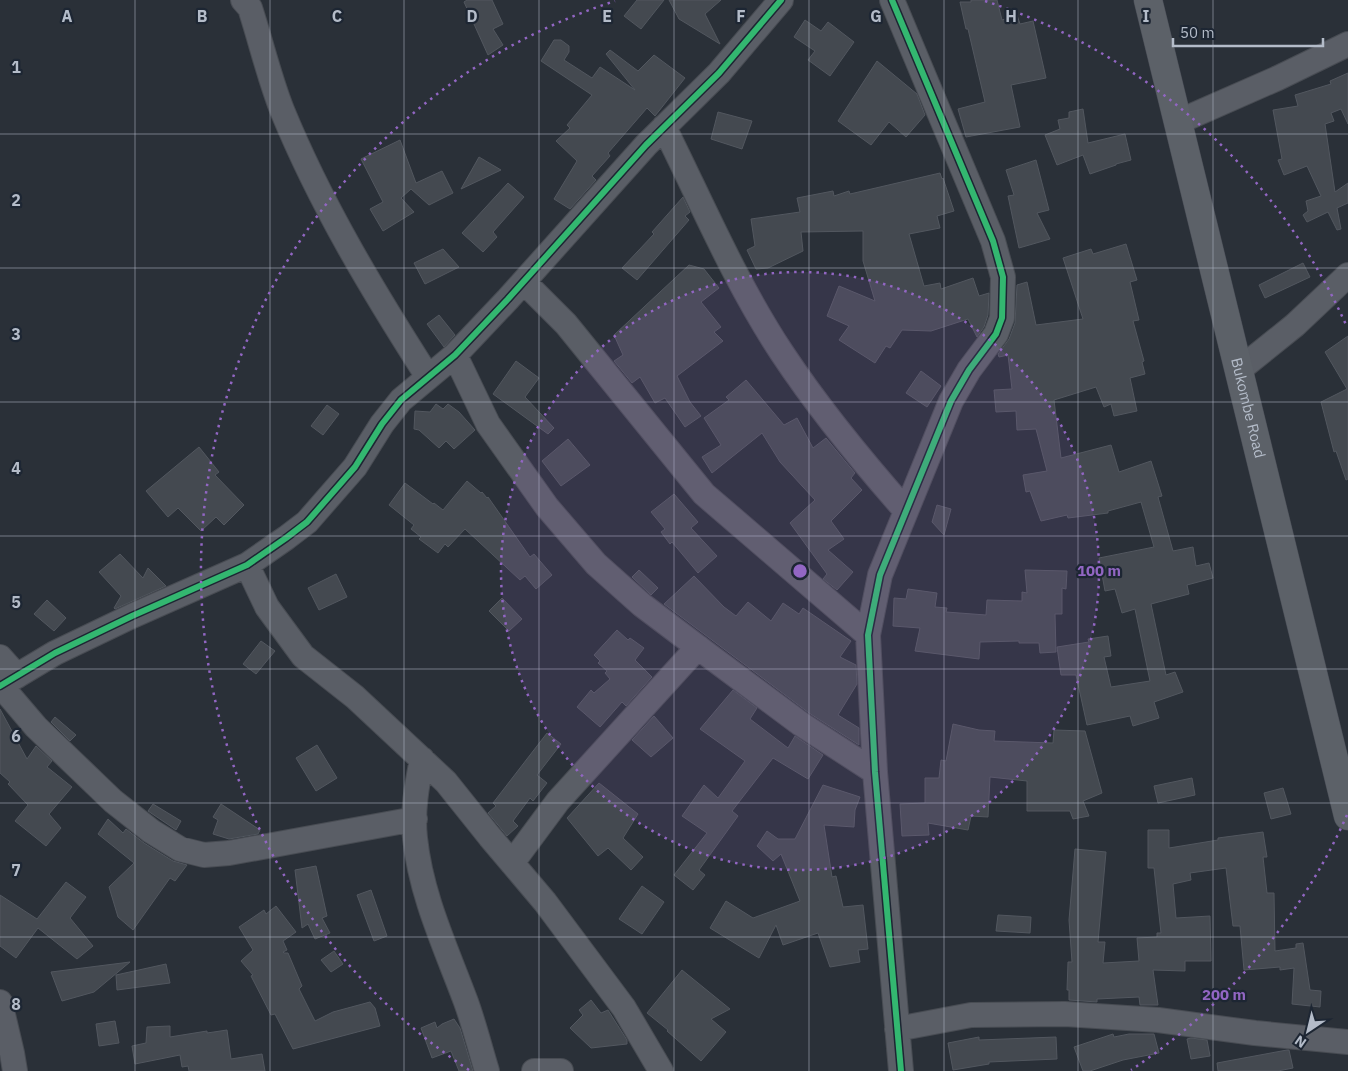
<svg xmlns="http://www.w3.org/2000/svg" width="1348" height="1071" font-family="'IBM Plex Sans',sans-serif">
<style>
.building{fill:#444950;stroke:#52575f}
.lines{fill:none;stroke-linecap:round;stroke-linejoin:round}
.minor-casing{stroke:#484c53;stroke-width:26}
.major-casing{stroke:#484c55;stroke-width:29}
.minor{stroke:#5a5e66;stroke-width:24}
.major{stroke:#5c6168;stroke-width:28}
.cycleway-casing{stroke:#1d2633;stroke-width:9}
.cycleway{stroke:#33b770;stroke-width:6}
.grid{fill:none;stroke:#b4bcc9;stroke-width:1;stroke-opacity:0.55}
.ring{fill:none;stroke:#9266c3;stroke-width:2.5;stroke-dasharray:2.5 5}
.labels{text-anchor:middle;stroke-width:4.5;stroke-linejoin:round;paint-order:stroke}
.street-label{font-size:15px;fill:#b4bcc9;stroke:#1d2633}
.grid-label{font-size:16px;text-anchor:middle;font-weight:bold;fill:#b4bcc9;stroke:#1d2633;stroke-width:4.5;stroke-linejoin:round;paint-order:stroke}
.centre{fill:#9266c3;stroke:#1d2633;stroke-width:2.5}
.ring-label{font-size:15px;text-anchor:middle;font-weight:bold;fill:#9266c3;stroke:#1d2633;stroke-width:4.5;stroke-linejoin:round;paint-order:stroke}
</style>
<rect width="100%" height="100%" fill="#2a3038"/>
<path class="building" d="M 467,0 L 492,0 L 503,24 L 493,29 L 503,45 L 488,55 L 464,2 Z
M 637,0 L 664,0 L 641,29 L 624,16 Z
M 669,0 L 721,0 L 705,14 L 720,44 L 679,19 Z
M 971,0 L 997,0 L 1002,20 L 1017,15 L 1020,24 L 1033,21 L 1046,78 L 1011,85 L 1020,127 L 966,137 L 958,109 L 985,102 L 968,29 L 966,29 L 960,2 L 971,2 Z
M 805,20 L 821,31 L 828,22 L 854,42 L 830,76 L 808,60 L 815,51 L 794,37 Z
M 554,40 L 561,40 L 569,46 L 569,52 L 564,60 L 592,78 L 600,67 L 635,90 L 606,54 L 610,50 L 638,71 L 654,55 L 685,78 L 655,116 L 647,108 L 608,153 L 610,156 L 592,176 L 596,180 L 570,209 L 554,199 L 577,161 L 556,141 L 570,128 L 567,125 L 592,95 L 541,61 Z
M 877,61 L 917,94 L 925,115 L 906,137 L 889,122 L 871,145 L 838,121 Z
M 1348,73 L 1348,124 L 1341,109 L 1331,113 L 1334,121 L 1325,124 L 1335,192 L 1348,183 L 1348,203 L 1337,208 L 1341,229 L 1337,230 L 1328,212 L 1307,222 L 1303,215 L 1308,211 L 1306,201 L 1321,196 L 1307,166 L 1284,175 L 1278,160 L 1282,159 L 1273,110 L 1298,106 L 1295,95 L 1331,84 L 1330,81 Z
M 1083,109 L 1088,143 L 1125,134 L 1131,160 L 1116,164 L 1116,165 L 1090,174 L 1083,155 L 1057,165 L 1045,135 L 1060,129 L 1058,120 L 1069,118 L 1069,112 Z
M 718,112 L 752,121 L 742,149 L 711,139 Z
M 400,140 L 416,183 L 442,171 L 453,193 L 429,205 L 411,189 L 401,198 L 414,212 L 383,231 L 370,209 L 383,202 L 361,159 Z
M 479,157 L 501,170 L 461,189 Z
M 1036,160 L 1049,210 L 1037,213 L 1050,239 L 1019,248 L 1008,196 L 1014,195 L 1006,170 Z
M 940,173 L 942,179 L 943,178 L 954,211 L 937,216 L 940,228 L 909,234 L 924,286 L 940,283 L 941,289 L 973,278 L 979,296 L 989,293 L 988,315 L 984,327 L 977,337 L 968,319 L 931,331 L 902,330 L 890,348 L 886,346 L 875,363 L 839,340 L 849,326 L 827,316 L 839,286 L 875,301 L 863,261 L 863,231 L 801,232 L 803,251 L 768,268 L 756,269 L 747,250 L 755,246 L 751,219 L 800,212 L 797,198 L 833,191 L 834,196 L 849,191 L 850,194 Z
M 508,183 L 524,197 L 493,232 L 497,237 L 483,252 L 462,233 Z
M 683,197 L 690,212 L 685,216 L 689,220 L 637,280 L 622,268 L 654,234 L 652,232 Z
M 1126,244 L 1137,280 L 1130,282 L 1139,320 L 1133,321 L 1144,361 L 1142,362 L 1145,374 L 1130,378 L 1137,411 L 1114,416 L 1111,404 L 1104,407 L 1096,387 L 1054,400 L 1061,458 L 1111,445 L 1119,472 L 1151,461 L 1162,496 L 1158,497 L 1173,551 L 1193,547 L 1196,566 L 1209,563 L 1213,578 L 1187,585 L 1189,594 L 1151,604 L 1166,675 L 1175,672 L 1183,692 L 1154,702 L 1159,718 L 1133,726 L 1130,716 L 1087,725 L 1076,675 L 1061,675 L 1057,647 L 1089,642 L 1088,639 L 1108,636 L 1111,656 L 1104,657 L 1111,687 L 1150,681 L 1135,609 L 1122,613 L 1115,589 L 1105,591 L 1099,558 L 1154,547 L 1141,502 L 1108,511 L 1108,513 L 1068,518 L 1067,515 L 1041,521 L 1030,491 L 1026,492 L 1023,475 L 1047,471 L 1036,429 L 1017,430 L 1016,411 L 996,412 L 994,390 L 1012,389 L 1008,355 L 999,357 L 998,354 L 1009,339 L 1015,323 L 1017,285 L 1027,282 L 1036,325 L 1083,319 L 1063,258 L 1091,249 L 1093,254 Z
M 443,249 L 459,267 L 425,284 L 414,263 Z
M 1303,263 L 1310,277 L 1265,298 L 1259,285 Z
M 689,265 L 704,269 L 719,288 L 701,302 L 721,327 L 714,332 L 723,341 L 677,376 L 690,402 L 701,416 L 685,427 L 665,398 L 655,403 L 640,377 L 632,383 L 614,361 L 623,355 L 614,335 Z
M 439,315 L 455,335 L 444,347 L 427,324 Z
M 1348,336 L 1348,479 L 1346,480 L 1336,451 L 1334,452 L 1321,402 L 1347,389 L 1325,352 Z
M 516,361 L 539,378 L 525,397 L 554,428 L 548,434 L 493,394 Z
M 921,371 L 941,386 L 927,407 L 906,393 Z
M 746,380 L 784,425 L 797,418 L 813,448 L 826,438 L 855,473 L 851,478 L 862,490 L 831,521 L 844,539 L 828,550 L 853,572 L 837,590 L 823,579 L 827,574 L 790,523 L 815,500 L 780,462 L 762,433 L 712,473 L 702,457 L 721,445 L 704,418 L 729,400 L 726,397 Z
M 436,404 L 443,409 L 448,404 L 459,412 L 475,430 L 454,449 L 446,441 L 439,448 L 419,430 L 414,429 L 415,411 L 430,412 Z
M 327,405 L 339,414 L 323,435 L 311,426 Z
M 568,439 L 590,465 L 561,486 L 542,461 Z
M 199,447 L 219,472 L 215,475 L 244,505 L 224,525 L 216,517 L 201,531 L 178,508 L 168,517 L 146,491 Z
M 467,481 L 481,493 L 482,492 L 487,498 L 488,497 L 530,557 L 534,554 L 552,575 L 536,589 L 525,576 L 520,580 L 465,529 L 448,547 L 445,544 L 438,553 L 419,539 L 421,537 L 411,529 L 414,525 L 389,505 L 405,483 L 433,504 L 434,503 L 443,510 Z
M 674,494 L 698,522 L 691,528 L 717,556 L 698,573 L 672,542 L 670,544 L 661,532 L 665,529 L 651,512 Z
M 937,505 L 951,509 L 944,535 L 932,522 Z
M 120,554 L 143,578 L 148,568 L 166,586 L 115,609 L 114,608 L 121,596 L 99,572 Z
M 639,570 L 658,588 L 651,595 L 632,577 Z
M 1025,570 L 1067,571 L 1066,589 L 1062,588 L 1062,614 L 1055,614 L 1056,652 L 1040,653 L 1039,643 L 1019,643 L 1019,641 L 980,642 L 979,659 L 915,651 L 920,628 L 893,626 L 894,598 L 906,599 L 908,589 L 937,593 L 935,607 L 947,608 L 946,612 L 986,615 L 987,600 L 1022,601 L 1022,592 L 1027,593 Z
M 336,574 L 347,597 L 319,610 L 308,588 Z
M 694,576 L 724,607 L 736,616 L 748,602 L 771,621 L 783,603 L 799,614 L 803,608 L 851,641 L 840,657 L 856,665 L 857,684 L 838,715 L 859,728 L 859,745 L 809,713 L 664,604 Z
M 502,598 L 522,619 L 509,631 L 489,611 Z
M 47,600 L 66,618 L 54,631 L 34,614 Z
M 617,630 L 628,640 L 630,638 L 644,648 L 635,660 L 652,677 L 626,706 L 622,702 L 600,727 L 577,707 L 591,690 L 594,693 L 610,679 L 605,673 L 607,671 L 598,663 L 600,661 L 594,655 Z
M 261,641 L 275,651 L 256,674 L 243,664 Z
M 733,690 L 757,708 L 750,719 L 788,748 L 795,736 L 823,755 L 808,779 L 773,758 L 732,811 L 738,816 L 699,870 L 705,875 L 693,890 L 674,875 L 707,833 L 682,816 L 704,785 L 718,798 L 745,761 L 700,729 Z
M 0,709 L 27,759 L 36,746 L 52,761 L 47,767 L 72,787 L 49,814 L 61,828 L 46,846 L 15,821 L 28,805 L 8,784 L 10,782 L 0,773 Z
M 654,716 L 673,738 L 651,757 L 632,740 Z
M 55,717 L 76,735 L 70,741 L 51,722 Z
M 953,724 L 979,730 L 995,731 L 994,741 L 1053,743 L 1054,730 L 1085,731 L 1102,793 L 1083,801 L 1089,816 L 1073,819 L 1070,811 L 1027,811 L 1027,781 L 990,777 L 988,817 L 971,816 L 968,830 L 928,823 L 929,835 L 902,836 L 900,804 L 925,803 L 925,778 L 939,778 L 941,760 L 946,761 Z
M 547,733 L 561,744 L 537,775 L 547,783 L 533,801 L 530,798 L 513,821 L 518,826 L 507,836 L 488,813 L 496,806 L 493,803 Z
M 317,745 L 337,778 L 316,791 L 296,758 Z
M 1192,778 L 1195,795 L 1158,803 L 1154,786 Z
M 599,783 L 638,814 L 623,838 L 643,857 L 631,870 L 608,848 L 598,856 L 567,818 Z
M 823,785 L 860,797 L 855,810 L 854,827 L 824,825 L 832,877 L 836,876 L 843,907 L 863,905 L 868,949 L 858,950 L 860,962 L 830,967 L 818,933 L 783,945 L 776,925 L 759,958 L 710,928 L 726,901 L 753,918 L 800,901 L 781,854 L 773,861 L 757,846 L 767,831 L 778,839 L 795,839 Z
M 1283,788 L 1291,814 L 1271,819 L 1264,793 Z
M 153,804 L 181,821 L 176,830 L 148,811 Z
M 221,804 L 260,830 L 258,834 L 229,839 L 213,834 L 218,820 L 213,817 Z
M 108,819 L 123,833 L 126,829 L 144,843 L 173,861 L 187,865 L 175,881 L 170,878 L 133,930 L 118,917 L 109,887 L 134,863 L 98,834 Z
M 1148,830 L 1169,830 L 1169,848 L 1218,840 L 1218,838 L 1263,832 L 1267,857 L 1263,857 L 1267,893 L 1274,893 L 1275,951 L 1296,948 L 1296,944 L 1303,943 L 1310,990 L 1321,991 L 1320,1007 L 1292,1004 L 1294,968 L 1280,970 L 1280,967 L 1244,970 L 1240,926 L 1233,926 L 1226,868 L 1190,873 L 1191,880 L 1173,884 L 1176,918 L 1210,916 L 1211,961 L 1185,961 L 1185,971 L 1153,970 L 1158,1005 L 1140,1005 L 1139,997 L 1097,999 L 1097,1002 L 1069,1000 L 1069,990 L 1067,990 L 1068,962 L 1072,962 L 1069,920 L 1075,849 L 1106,852 L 1098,942 L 1105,942 L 1103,963 L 1139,961 L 1137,938 L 1157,937 L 1157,933 L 1161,933 L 1154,868 L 1148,868 Z
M 316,866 L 327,916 L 322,918 L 330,933 L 315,939 L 308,924 L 302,928 L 295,870 Z
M 66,882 L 86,897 L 70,918 L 93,946 L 77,959 L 38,928 L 16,958 L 0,946 L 0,895 L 37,919 Z
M 642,886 L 664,902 L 642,934 L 619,919 Z
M 371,890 L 387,936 L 374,941 L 357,895 Z
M 276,906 L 296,932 L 283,941 L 287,950 L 283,952 L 284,953 L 288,953 L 302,986 L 299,989 L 315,1021 L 333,1012 L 370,1002 L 375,1008 L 380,1026 L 293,1049 L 275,1014 L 271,1015 L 251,976 L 253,975 L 241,961 L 253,950 L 239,927 L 264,910 L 266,914 Z
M 998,915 L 1031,917 L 1030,933 L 996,931 Z
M 334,951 L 343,964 L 331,972 L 321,960 Z
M 130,962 L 94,992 L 62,1001 L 51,972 Z
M 166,964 L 170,983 L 117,990 L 116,975 Z
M 682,970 L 730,1009 L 711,1019 L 726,1032 L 701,1061 L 667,1031 L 668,1030 L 647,1013 Z
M 591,1000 L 601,1013 L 608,1010 L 627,1040 L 627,1044 L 591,1048 L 570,1028 L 583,1015 L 579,1010 Z
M 454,1019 L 460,1028 L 473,1071 L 459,1071 L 451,1051 L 432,1058 L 421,1028 L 435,1022 L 437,1028 L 442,1024 Z
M 115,1021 L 119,1043 L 99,1046 L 96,1024 Z
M 170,1026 L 170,1037 L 207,1031 L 207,1033 L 227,1030 L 231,1059 L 262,1054 L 265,1071 L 189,1071 L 188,1066 L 182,1067 L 180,1055 L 135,1064 L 132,1046 L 146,1043 L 147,1027 Z
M 1113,1034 L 1114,1037 L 1129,1034 L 1154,1034 L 1159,1053 L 1123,1060 L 1090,1071 L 1083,1071 L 1074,1047 Z
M 979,1037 L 979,1040 L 1056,1037 L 1057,1059 L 989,1062 L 989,1064 L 953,1070 L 948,1043 Z
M 1191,1038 L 1207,1040 L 1210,1056 L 1191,1059 L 1187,1039 Z
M 1287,1050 L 1289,1050 L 1293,1068 L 1278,1071 L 1218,1071 L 1217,1063 Z"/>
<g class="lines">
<defs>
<path id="minor" d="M 243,0 L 250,8 C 261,42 269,77 282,110 C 321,205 373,291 428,377
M 892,0 L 993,241 L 1003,277 L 1002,318 L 996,334 L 969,370 L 951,401 L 880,575 L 868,635 L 875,772 L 901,1071
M 1178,122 L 1278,78 L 1348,44
M 664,127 C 702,203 735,282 782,353 C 819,409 861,460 906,511
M 524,282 L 566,324 L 704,494 L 868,635
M 455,355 L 488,424 L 547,507 L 596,564 L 642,605 L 711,657 L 801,724 L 875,772
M 1239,370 L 1295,325 L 1348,275
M 247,565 L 267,607 L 303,656 L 355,697 L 446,782 L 490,837 L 545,902 L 624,1008 L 661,1071
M 0,657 L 17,676
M 0,686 L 55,653 L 132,616 L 247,565 L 286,538 L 307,522 L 355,467 L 382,424 L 401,400 L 455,355 L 508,299 L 646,145 L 719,73 L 781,0
M 1,686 L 36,727 L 113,801 L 151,831 L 180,849 L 204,855 L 229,853 L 415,819
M 422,759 C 417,784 412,812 415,838 C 421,896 446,948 466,1002 C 474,1024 480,1048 487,1071
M 512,863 L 558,801 L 698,647
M 0,1002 L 12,1053 L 15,1071
M 897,1029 L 971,1015 L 1065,1014 L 1158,1020 L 1255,1033 L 1348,1042
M 534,1071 L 561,1071"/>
<g id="major">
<path id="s1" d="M 1148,0 L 1348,816"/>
</g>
</defs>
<use href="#minor" class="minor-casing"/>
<use href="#major" class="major-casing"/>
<use href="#minor" class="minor"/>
<use href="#major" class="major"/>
<defs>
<path id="cycleway" d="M 892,0 L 993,241 L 1003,277 L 1002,318 L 996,334 L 969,370 L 951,401 L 880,575 L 868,635 L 875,772 L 901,1071
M 0,686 L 55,653 L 132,616 L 247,565 L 286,538 L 307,522 L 355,467 L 382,424 L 401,400 L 455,355 L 508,299 L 646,145 L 719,73 L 781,0"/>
</defs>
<use href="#cycleway" class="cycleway-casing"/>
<use href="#cycleway" class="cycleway"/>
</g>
<path class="grid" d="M 135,0 L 135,1071M 270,0 L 270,1071M 404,0 L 404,1071M 539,0 L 539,1071M 674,0 L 674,1071M 809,0 L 809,1071M 944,0 L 944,1071M 1078,0 L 1078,1071M 1213,0 L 1213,1071M 0,134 L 1348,134M 0,268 L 1348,268M 0,402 L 1348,402M 0,536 L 1348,536M 0,669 L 1348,669M 0,803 L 1348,803M 0,937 L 1348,937"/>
<circle cx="800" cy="571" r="299" fill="#9266c3" fill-opacity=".12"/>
<g class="ring">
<circle cx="800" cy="571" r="299"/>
<path d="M1347 815A599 599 0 0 1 1131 1070M469 1070A599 599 0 0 1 615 1M985 1A599 599 0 0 1 1347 327"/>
</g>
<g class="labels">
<g class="street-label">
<text dy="5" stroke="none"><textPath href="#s1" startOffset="420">Bukombe Road</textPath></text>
</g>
</g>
<g class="grid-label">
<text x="67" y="22">A</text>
<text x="202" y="22">B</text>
<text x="337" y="22">C</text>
<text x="472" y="22">D</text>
<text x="607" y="22">E</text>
<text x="741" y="22">F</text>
<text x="876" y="22">G</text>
<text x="1011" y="22">H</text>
<text x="1146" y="22">I</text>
<text x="16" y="73">1</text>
<text x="16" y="206">2</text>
<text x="16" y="340">3</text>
<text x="16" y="474">4</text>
<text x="16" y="608">5</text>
<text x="16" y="742">6</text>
<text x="16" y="876">7</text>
<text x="16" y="1010">8</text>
</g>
<circle cx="800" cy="571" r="8" class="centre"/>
<g class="ring-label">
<text x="1099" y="576">100 m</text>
<text x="1224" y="1000">200 m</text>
</g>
<g transform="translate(1308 1031) rotate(215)" stroke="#1d2633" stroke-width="4" paint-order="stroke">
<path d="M0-4L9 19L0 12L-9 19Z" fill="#b4bcc9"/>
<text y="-8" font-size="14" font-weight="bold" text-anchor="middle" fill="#b4bcc9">N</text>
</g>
<path d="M1173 38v8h150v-8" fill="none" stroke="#b4bcc9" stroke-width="2.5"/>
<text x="1180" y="38" font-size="15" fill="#b4bcc9" stroke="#1d2633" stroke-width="4" paint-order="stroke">50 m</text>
</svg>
